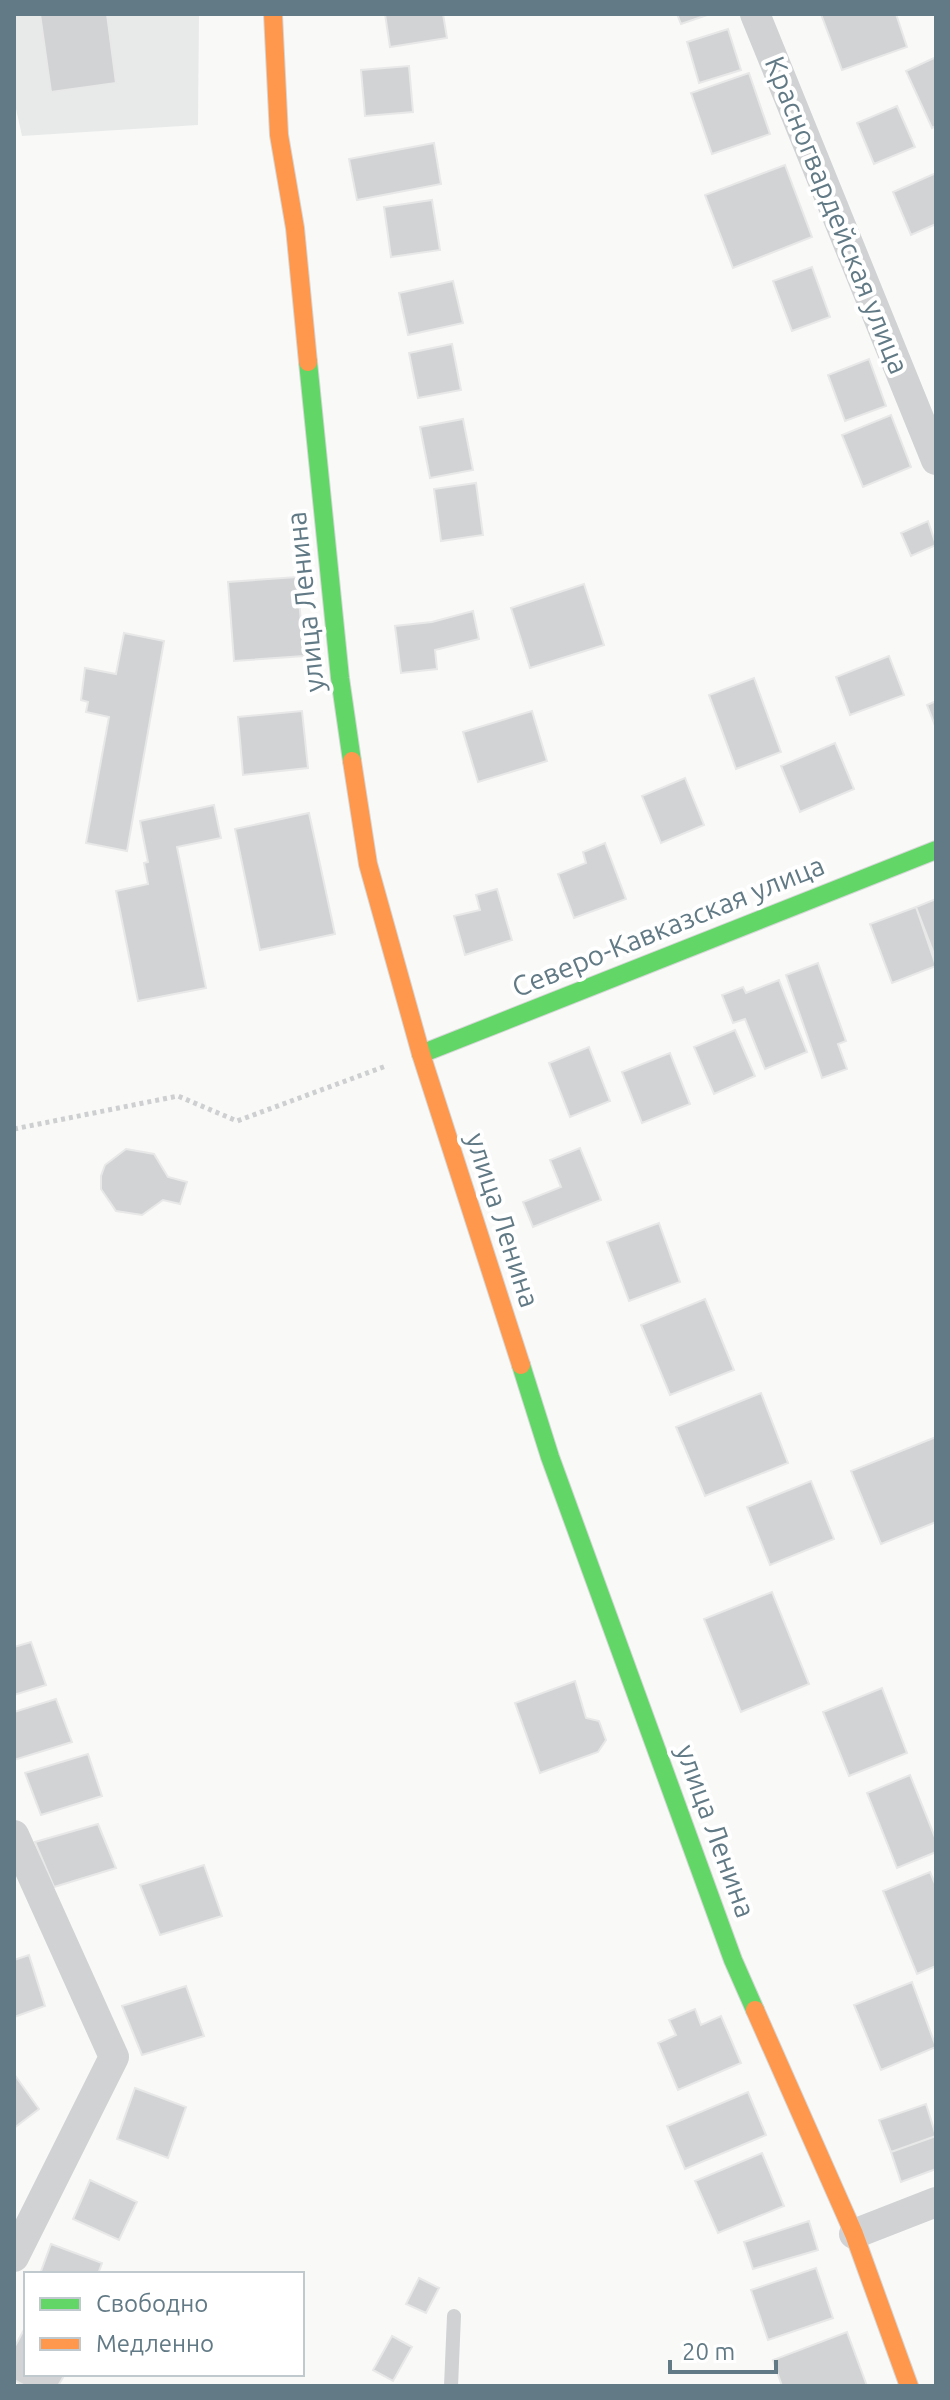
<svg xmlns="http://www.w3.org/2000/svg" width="950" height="2400" font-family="Ubuntu,sans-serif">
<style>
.built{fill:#e8eaea}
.building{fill:#d1d3d4;stroke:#e8e8e8;stroke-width:2}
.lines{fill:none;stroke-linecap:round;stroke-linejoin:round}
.fast-casing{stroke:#d5d7d7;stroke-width:20}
.slow-casing{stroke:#d5d7d7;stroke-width:20}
.path{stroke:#cecfd0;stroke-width:5;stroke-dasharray:4 4;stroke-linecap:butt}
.lane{stroke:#d0d2d3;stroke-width:14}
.street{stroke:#d0d2d3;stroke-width:30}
.fast{stroke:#63d668;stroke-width:18}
.slow{stroke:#ff974d;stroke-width:18}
.labels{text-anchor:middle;stroke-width:8;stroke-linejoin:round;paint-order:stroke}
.street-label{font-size:28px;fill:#617a85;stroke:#fff}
</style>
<rect width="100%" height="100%" fill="#f9f9f8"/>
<path class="built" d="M 14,14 L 199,14 L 198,125 L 22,136 L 14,100 Z"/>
<path class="building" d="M 40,14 L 107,14 L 116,83 L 51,92 Z
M 385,14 L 443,14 L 447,38 L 390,47 Z
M 677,14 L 710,14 L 681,24 Z
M 821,14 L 896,14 L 907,47 L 842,70 Z
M 728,29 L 741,70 L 699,83 L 687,42 Z
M 936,57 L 936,126 L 932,128 L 906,71 Z
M 409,66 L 413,112 L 365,116 L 361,70 Z
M 749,73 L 770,134 L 712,154 L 691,93 Z
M 897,106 L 915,147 L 874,164 L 857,123 Z
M 434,143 L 441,184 L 357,200 L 349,159 Z
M 785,165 L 812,237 L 733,268 L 705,195 Z
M 936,173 L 936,224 L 911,235 L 893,192 Z
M 432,200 L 440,250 L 391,257 L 384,207 Z
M 812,267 L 830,317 L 792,331 L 773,281 Z
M 453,281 L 463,323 L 408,335 L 399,293 Z
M 452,344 L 461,390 L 418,398 L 409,353 Z
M 869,359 L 886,406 L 845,421 L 828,375 Z
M 891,415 L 911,467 L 863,487 L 842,435 Z
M 463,419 L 473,470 L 430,478 L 420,427 Z
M 476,483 L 483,535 L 441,541 L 434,489 Z
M 928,521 L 936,545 L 911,556 L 901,533 Z
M 297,577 L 304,656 L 234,661 L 228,582 Z
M 584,584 L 604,645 L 530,668 L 511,608 Z
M 473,611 L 479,639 L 435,650 L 437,669 L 401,673 L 395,626 L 432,622 Z
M 124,633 L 164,641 L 127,851 L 86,843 L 109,717 L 86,712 L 88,702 L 81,700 L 85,668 L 116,674 Z
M 889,656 L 904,695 L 850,715 L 836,677 Z
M 754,678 L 781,752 L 736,769 L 709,695 Z
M 936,701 L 936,728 L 927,705 Z
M 302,711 L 308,768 L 243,775 L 238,717 Z
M 532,711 L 547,761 L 478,782 L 463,732 Z
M 835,743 L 854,789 L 800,812 L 781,766 Z
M 685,778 L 704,825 L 661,843 L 642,796 Z
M 214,805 L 221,838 L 177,847 L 206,988 L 138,1001 L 116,891 L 148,884 L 144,863 L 148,862 L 140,821 Z
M 309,813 L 335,934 L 260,950 L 235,829 Z
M 605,843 L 626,899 L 574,918 L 558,874 L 586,863 L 583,852 Z
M 497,889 L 512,940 L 465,955 L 454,916 L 480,910 L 476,895 Z
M 936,899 L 936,959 L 916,907 Z
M 916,907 L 936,966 L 892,983 L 870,924 Z
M 818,963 L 846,1041 L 838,1044 L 847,1069 L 822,1078 L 786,975 Z
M 779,980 L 807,1052 L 765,1069 L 745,1019 L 733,1023 L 722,995 L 743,987 L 746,993 Z
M 735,1030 L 755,1076 L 714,1094 L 694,1047 Z
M 589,1047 L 610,1101 L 570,1117 L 549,1063 Z
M 670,1053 L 690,1104 L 642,1123 L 622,1072 Z
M 580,1148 L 601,1200 L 533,1227 L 523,1202 L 561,1187 L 550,1160 Z
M 126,1149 L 154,1154 L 168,1177 L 187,1182 L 180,1204 L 163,1200 L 142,1215 L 116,1211 L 101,1189 L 101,1176 L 105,1165 Z
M 659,1223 L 680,1282 L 629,1301 L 607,1242 Z
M 705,1299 L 734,1370 L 670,1395 L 641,1325 Z
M 761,1393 L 788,1463 L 705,1496 L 676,1427 Z
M 936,1437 L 936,1522 L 881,1544 L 851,1471 Z
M 811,1481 L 834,1539 L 770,1565 L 747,1507 Z
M 772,1592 L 809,1684 L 741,1712 L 704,1619 Z
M 31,1642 L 46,1685 L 14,1695 L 14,1647 Z
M 575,1681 L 586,1718 L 599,1721 L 606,1740 L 598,1752 L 540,1773 L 515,1703 Z
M 882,1688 L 907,1753 L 849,1776 L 823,1712 Z
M 56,1699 L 72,1742 L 14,1760 L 14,1712 Z
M 88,1754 L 102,1796 L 41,1815 L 25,1773 Z
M 910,1775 L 936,1840 L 936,1852 L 897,1868 L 867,1793 Z
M 98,1824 L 116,1868 L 54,1887 L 35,1842 Z
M 204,1865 L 222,1916 L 160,1935 L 140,1885 Z
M 930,1872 L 936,1886 L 936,1966 L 917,1974 L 883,1891 Z
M 29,1955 L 45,2006 L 14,2017 L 14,1960 Z
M 912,1982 L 936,2047 L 881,2070 L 854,2005 Z
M 186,1986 L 204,2036 L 142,2055 L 122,2006 Z
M 695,2009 L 701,2025 L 721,2016 L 741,2063 L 678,2090 L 658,2043 L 676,2035 L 669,2020 Z
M 14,2074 L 39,2109 L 14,2128 Z
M 135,2088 L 186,2107 L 168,2158 L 117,2139 Z
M 748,2092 L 766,2135 L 685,2169 L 667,2126 Z
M 926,2104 L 936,2136 L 891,2152 L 879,2120 Z
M 936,2136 L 936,2169 L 901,2182 L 891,2152 Z
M 762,2153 L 784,2206 L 718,2233 L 695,2181 Z
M 90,2180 L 137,2202 L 119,2240 L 73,2219 Z
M 809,2221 L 818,2250 L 753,2269 L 744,2242 Z
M 51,2244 L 102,2263 L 98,2274 L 40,2274 Z
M 816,2268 L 833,2318 L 768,2340 L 751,2290 Z
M 419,2278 L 439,2288 L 426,2313 L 406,2304 Z
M 26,2326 L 26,2374 L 65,2374 L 58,2386 L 25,2386 L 14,2380 L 14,2348 Z
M 847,2332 L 867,2386 L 782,2386 L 773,2360 Z
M 392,2336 L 412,2347 L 393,2381 L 373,2370 Z"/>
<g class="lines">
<defs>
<path id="fast" d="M 308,362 L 340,678 L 352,761
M 421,1054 L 936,850
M 521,1365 L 550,1457 L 733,1960 L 755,2010"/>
<path id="slow" d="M 273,14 L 279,135 L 295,228 L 308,362
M 352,761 L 368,864 L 421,1054 L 521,1365
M 755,2010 L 854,2234 L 909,2386"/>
</defs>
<use href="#fast" class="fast-casing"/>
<use href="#slow" class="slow-casing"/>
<path class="path" d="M 14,1129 L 178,1096 L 237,1121 L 386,1066"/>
<path class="lane" d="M 451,2386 L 454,2316"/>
<path class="street" d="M 755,14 L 936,460
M 14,1835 L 114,2057 L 14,2257
M 854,2234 L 936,2202"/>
<use href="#fast" class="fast"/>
<use href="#slow" class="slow"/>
</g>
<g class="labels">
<g class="street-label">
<text transform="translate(837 215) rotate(68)" y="10">Красногвардейская улица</text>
<text transform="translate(305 602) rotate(-96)" y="10">улица Ленина</text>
<text transform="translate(668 926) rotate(-22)" y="10">Северо-Кавказская улица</text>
<text transform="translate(503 1220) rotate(72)" y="10">улица Ленина</text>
<text transform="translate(716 1831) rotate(70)" y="10">улица Ленина</text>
</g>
</g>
<rect width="950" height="2400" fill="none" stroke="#617a85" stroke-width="32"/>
<rect x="24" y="2272" width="280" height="104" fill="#ffffff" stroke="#c0cace" stroke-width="2"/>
<rect x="40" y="2298" width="40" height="12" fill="#63d668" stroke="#c0cace" stroke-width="2"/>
<text x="96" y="2312" font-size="24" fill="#617a85">Свободно</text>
<rect x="40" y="2338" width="40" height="12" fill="#ff974d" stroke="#c0cace" stroke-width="2"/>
<text x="96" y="2352" font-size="24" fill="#617a85">Медленно</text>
<path d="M670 2360v12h106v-12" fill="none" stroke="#617a85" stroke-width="4"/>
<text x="682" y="2360" font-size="24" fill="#617a85" stroke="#ffffff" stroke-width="6" paint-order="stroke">20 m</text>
</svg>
